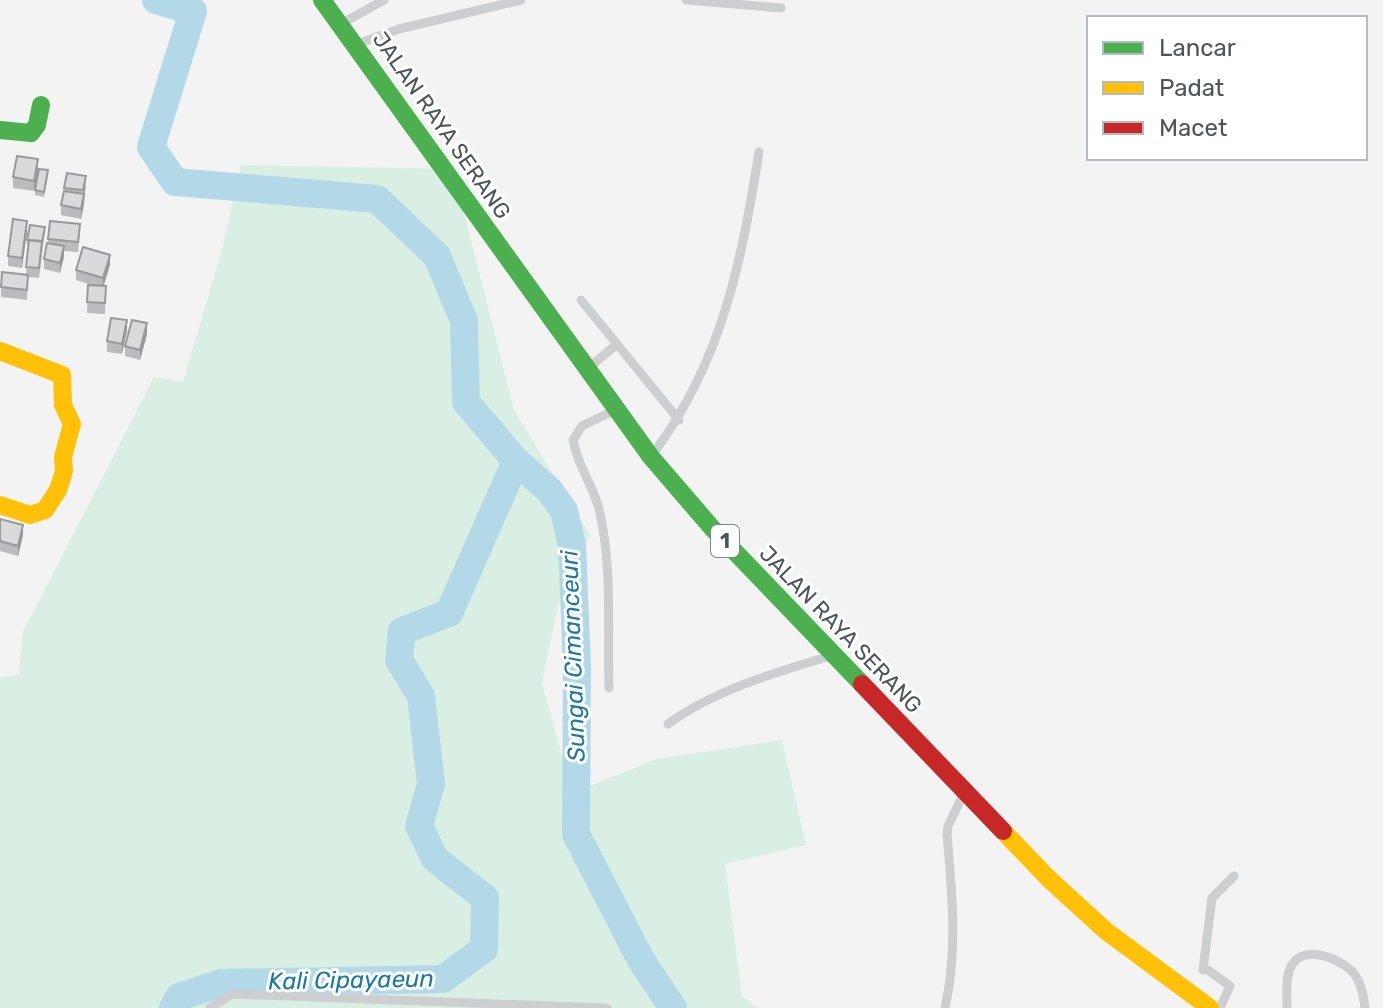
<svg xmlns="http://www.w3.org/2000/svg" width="1383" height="1008" font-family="Rubik,sans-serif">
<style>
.green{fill:#daefe4}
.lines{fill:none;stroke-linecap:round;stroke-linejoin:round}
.river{stroke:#b3d9e9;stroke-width:28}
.lane{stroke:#cdced0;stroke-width:9}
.fast{stroke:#4caf50;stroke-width:18}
.slow{stroke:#ffc107;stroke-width:18}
.jam{stroke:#c62828;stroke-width:18}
.wall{fill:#bbbbbd}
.shaded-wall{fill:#98999a}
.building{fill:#d9dadc;stroke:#98999a;stroke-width:2}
.labels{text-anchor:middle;stroke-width:6;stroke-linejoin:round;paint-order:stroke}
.shield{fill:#fff;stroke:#81878e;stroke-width:2}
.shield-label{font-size:20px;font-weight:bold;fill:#4b545e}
.street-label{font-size:22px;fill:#4b545e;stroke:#fff}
.water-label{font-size:24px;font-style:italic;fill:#1b7aa1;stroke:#fff}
</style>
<rect width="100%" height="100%" fill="#f3f3f3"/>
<path class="green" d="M 241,165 L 453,169 L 514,410 L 590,535 L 558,605 L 542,683 L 572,793 L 657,759 L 782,740 L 806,845 L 725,864 L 742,996 L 759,1008 L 0,1008 L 0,677 L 19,675 L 23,632 L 154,377 L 183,382 L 223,246 Z"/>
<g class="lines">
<path class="river" d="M 156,0 L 193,11 L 151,147 L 175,182 L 377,199 L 437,256 L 464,321 L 466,402 L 516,461 L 549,490 L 564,511 L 572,545 L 577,667 L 576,834 L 641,960 L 673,1008
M 173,1008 L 179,997 L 221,983 L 443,979 L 484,949 L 485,898 L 435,859 L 419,826 L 431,784 L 421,696 L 399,660 L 402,631 L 449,613 L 516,461"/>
<path class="lane" d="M 686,0 L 781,8
M 348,20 L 384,0
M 363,42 L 399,29 L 521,0
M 581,300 L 679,420
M 592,365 L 617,344
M 609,413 L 582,426 L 573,440 C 577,465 593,485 599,509 C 613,567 607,630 609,688
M 655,451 C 722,361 742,260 759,152
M 668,724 C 713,691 773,673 827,657
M 210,1008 L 232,994 L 607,1008
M 945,1008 C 958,950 952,893 947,834 L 948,826 L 961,799
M 1220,1008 L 1230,986 L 1208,970 L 1203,970 L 1212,898 L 1234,876
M 1287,1008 C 1287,995 1285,976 1292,965 C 1305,942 1348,961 1357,978 C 1362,987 1364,998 1365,1008"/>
<path class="fast" d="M 322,0 L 651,457 L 712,528 L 862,684
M 0,130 L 31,133 L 37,125 L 41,105"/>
<path class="slow" d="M 0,351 L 62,375 L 63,405 L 72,424 L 63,457 L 64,471 L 58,490 L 45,510 L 30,515 L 0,505
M 1003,831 L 1049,879 L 1106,931 L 1210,1008"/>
<path class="jam" d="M 862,684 L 1003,831"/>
</g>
<path class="wall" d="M 38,170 L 34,191 L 13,188 L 13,177 Z
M 67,173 L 86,186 L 81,219 L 61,215 L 61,205 Z
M 48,175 L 44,197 L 35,195 L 35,190 Z
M 50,221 L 80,234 L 78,252 L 64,251 L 60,273 L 44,269 L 44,259 L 48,243 Z
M 27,231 L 22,268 L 8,266 L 8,256 Z
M 45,232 L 39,278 L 28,277 L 27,300 L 1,297 L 1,287 L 26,275 L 28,245 L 27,245 L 27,240 Z
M 110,265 L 103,285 L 106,286 L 105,314 L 87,313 L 88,285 L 92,285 L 76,280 L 76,270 Z
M 127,330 L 122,354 L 107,352 L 107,341 Z
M 147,334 L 140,360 L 125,356 L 125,346 Z
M 0,519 L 23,535 L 18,556 L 0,551 Z"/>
<path class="shaded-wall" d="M 38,159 L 38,170 L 34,191 L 34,181 Z
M 86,176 L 84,205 L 81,219 L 81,209 Z
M 27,221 L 27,231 L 22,268 L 22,258 Z
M 64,246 L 64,257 L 60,273 L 60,263 Z
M 110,255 L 110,265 L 103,288 L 103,278 Z
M 127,320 L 127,330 L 122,354 L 122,344 Z
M 147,323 L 147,334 L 140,360 L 140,350 Z
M 23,525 L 23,535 L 18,556 L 18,546 Z"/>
<path class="building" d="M 17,156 L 38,159 L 34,181 L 13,177 Z
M 39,169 L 48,170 L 44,192 L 35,190 Z
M 67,173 L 86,176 L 83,190 L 64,188 Z
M 64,191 L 84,194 L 81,209 L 61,205 Z
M 13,219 L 27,221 L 22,258 L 8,256 Z
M 50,221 L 80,224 L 78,242 L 48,239 Z
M 30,225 L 45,227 L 42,242 L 27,240 Z
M 29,240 L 42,241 L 39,268 L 26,267 Z
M 47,243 L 64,246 L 60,263 L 44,259 Z
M 83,247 L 110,255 L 103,278 L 76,270 Z
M 2,272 L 28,275 L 27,290 L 1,287 Z
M 88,285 L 106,286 L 105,303 L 87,302 Z
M 111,318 L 127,320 L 122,344 L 107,341 Z
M 132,320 L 147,323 L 140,350 L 125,346 Z
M 0,519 L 23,525 L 18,546 L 0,541 Z"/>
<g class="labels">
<rect class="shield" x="711" y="525" width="28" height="32" rx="6"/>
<g class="shield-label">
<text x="725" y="548">1</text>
</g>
<g class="street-label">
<text transform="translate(442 125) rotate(55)" y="8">JALAN RAYA SERANG</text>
<text transform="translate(841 629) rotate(46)" y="8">JALAN RAYA SERANG</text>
</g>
<g class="water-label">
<text transform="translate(573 656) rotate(-92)" y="8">Sungai Cimanceuri</text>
<text transform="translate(351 980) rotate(-1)" y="8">Kali Cipayaeun</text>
</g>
</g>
<rect x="1087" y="16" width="280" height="144" fill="#ffffff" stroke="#b7bbbf" stroke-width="2"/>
<rect x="1103" y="42" width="40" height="12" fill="#4caf50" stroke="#b7bbbf" stroke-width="2"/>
<text x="1159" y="56" font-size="24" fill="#4b545e">Lancar</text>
<rect x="1103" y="82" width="40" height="12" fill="#ffc107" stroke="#b7bbbf" stroke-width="2"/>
<text x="1159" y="96" font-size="24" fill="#4b545e">Padat</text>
<rect x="1103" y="122" width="40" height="12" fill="#c62828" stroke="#b7bbbf" stroke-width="2"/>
<text x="1159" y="136" font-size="24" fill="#4b545e">Macet</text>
</svg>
